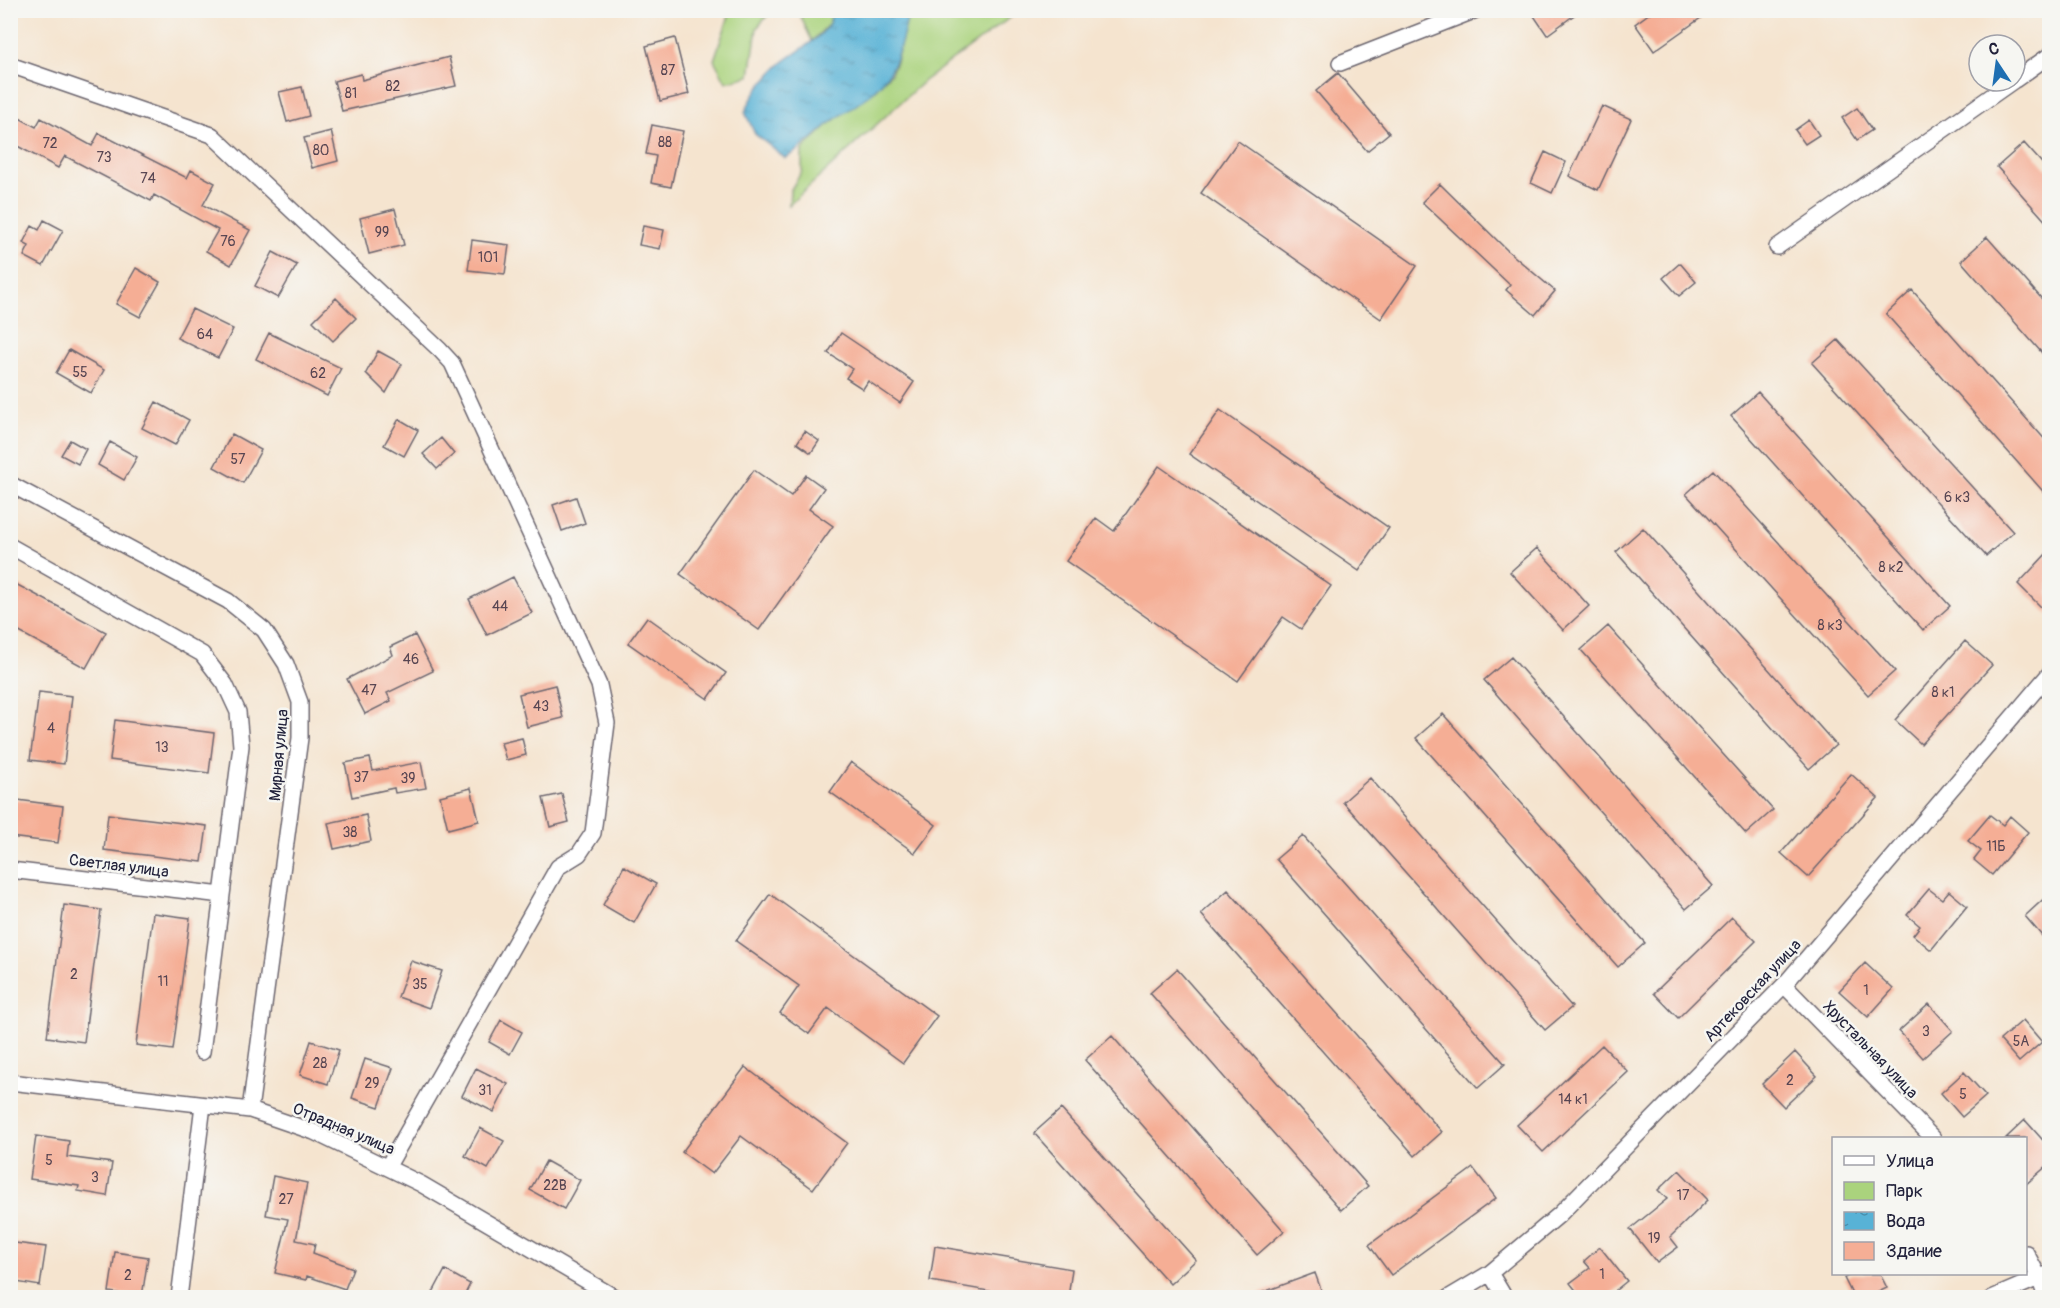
<svg xmlns="http://www.w3.org/2000/svg" width="2060" height="1308" font-family="Pangolin,sans-serif">
<style>
.green{fill:#aad37d;stroke:#667a5c;stroke-width:1.5}
.water{fill:url(#water-ripples);stroke:#3d6a88;stroke-width:1.5}
.building{fill:#f5ae95}
.lines{fill:none;stroke-linecap:round;stroke-linejoin:round}
.minor-casing{stroke:#6c666f;stroke-width:18}
.minor{stroke:#fff;stroke-width:15}
.labels{text-anchor:middle;stroke-width:5;stroke-linejoin:round;paint-order:stroke}
.number-label{font-size:14px;fill:#574552}
.street-label{font-size:16px;fill:#22223b;stroke:#f6f6f2}
</style>
<defs>
<pattern id="water-ripples" width="26" height="14" patternUnits="userSpaceOnUse" patternTransform="scale(1.5)"><rect width="26" height="14" fill="#58b2d6"/><path d="M2 4q2-2 4 0t4 0M15 11q2-2 4 0t4 0" fill="none" stroke="#4890af"/></pattern>
</defs>
<rect width="100%" height="100%" fill="#f6f6f2"/>
<filter id="ink" filterUnits="userSpaceOnUse"><feTurbulence type="fractalNoise" baseFrequency=".0167" numOctaves="2"/><feDisplacementMap in="SourceGraphic" scale="12" xChannelSelector="R" yChannelSelector="G"/><feConvolveMatrix kernelMatrix="1 2 1 2 8 2 1 2 1" color-interpolation-filters="sRGB"/></filter>
<filter id="wash" filterUnits="userSpaceOnUse"><feTurbulence type="fractalNoise" baseFrequency=".008" numOctaves="4" result="noise"/><feDisplacementMap in="SourceGraphic" scale="24" xChannelSelector="R" yChannelSelector="G"/><feGaussianBlur stdDeviation="1.35" result="paint"/><feColorMatrix in="noise" values="0 0 0 0 0 0 0 0 0 0 0 0 0 0 0 0 0 1.4 0 .05"/><feComposite in="paint" operator="in"/></filter>
<g filter="url(#wash)">
<rect width="100%" height="100%" fill="#f5e4cf"/>
<path class="green" d="M 731,10 L 771,11 L 757,28 L 750,76 L 726,82 L 714,60 Z
M 798,11 L 831,11 L 833,13 L 829,24 L 812,41 Z
M 909,11 L 1019,11 L 924,81 L 789,205 L 790,191 L 802,171 L 802,150 L 830,123 L 874,91 L 891,73 L 896,62 Z"/>
<path class="water" d="M 831,11 L 909,11 C 900,48 897,75 864,99 C 853,108 840,115 829,124 C 814,136 803,149 785,158 L 755,134 L 745,112 C 752,95 768,76 782,63 C 796,51 836,32 831,11 Z"/>
<g id="blocks">
<path class="building" d="M 1530,10 L 1581,10 L 1547,35 Z
M 1654,10 L 1712,10 L 1654,51 L 1635,24 Z
M 675,38 L 689,94 L 660,101 L 646,46 Z
M 449,57 L 456,86 L 342,111 L 334,81 L 361,74 L 362,80 Z
M 1338,73 L 1389,133 L 1367,151 L 1316,91 Z
M 302,87 L 309,116 L 287,122 L 279,92 Z
M 1602,106 L 1631,119 L 1598,190 L 1569,176 Z
M 1857,108 L 1872,130 L 1857,140 L 1842,118 Z
M 10,113 L 36,127 L 41,118 L 92,146 L 99,133 L 187,178 L 191,170 L 215,183 L 203,205 L 250,230 L 231,265 L 206,251 L 218,230 L 154,195 L 151,201 L 65,156 L 58,168 L 10,142 Z
M 1809,120 L 1819,135 L 1805,144 L 1795,130 Z
M 652,125 L 683,131 L 671,187 L 651,183 L 656,156 L 646,154 Z
M 331,131 L 338,161 L 312,168 L 304,138 Z
M 1238,141 L 1417,266 L 1381,319 L 1201,193 Z
M 2024,143 L 2049,171 L 2049,225 L 1997,167 Z
M 1545,152 L 1566,162 L 1552,193 L 1531,183 Z
M 1440,184 L 1508,251 L 1555,291 L 1535,315 L 1506,290 L 1510,285 L 1422,202 Z
M 395,209 L 404,245 L 369,254 L 360,218 Z
M 44,220 L 63,230 L 43,266 L 24,256 L 29,246 L 23,243 L 32,226 L 39,230 Z
M 643,226 L 664,230 L 660,249 L 639,245 Z
M 1987,237 L 2049,307 L 2049,361 L 1961,261 Z
M 472,240 L 509,245 L 505,274 L 468,270 Z
M 273,252 L 297,265 L 278,298 L 255,286 Z
M 1680,263 L 1696,282 L 1679,296 L 1663,278 Z
M 136,268 L 160,282 L 140,317 L 116,304 Z
M 1912,290 L 2049,444 L 2049,498 L 1886,314 Z
M 336,298 L 356,318 L 333,341 L 313,321 Z
M 192,309 L 233,329 L 218,358 L 177,338 Z
M 269,333 L 341,368 L 327,396 L 256,359 Z
M 841,333 L 914,382 L 900,403 L 868,381 L 863,389 L 846,378 L 852,369 L 828,353 Z
M 1838,340 L 2013,532 L 1986,556 L 1812,363 Z
M 69,350 L 104,370 L 91,393 L 56,373 Z
M 378,351 L 402,364 L 386,393 L 366,373 Z
M 1758,392 L 1950,606 L 1923,630 L 1731,416 Z
M 156,402 L 189,420 L 175,445 L 142,428 Z
M 1220,410 L 1389,528 L 1359,571 L 1189,454 Z
M 399,419 L 418,430 L 404,456 L 384,445 Z
M 805,431 L 819,441 L 811,453 L 797,443 Z
M 232,434 L 261,450 L 243,483 L 214,467 Z
M 441,438 L 454,454 L 437,469 L 423,454 Z
M 70,440 L 86,449 L 78,464 L 61,455 Z
M 110,442 L 137,457 L 124,480 L 98,465 Z
M 1159,466 L 1331,586 L 1301,629 L 1283,617 L 1238,681 L 1066,561 L 1096,518 L 1114,531 Z
M 754,470 L 791,496 L 806,475 L 824,488 L 809,509 L 833,526 L 759,630 L 680,574 Z
M 1713,470 L 1895,671 L 1868,695 L 1686,494 Z
M 576,497 L 585,523 L 562,531 L 553,505 Z
M 1643,528 L 1836,745 L 1809,769 L 1616,552 Z
M 1537,548 L 1589,606 L 1563,630 L 1510,572 Z
M 2049,551 L 2049,615 L 2018,584 Z
M 513,577 L 532,613 L 487,635 L 469,599 Z
M 10,581 L 106,632 L 86,668 L 10,627 Z
M 647,617 L 726,673 L 708,699 L 628,643 Z
M 1608,626 L 1773,810 L 1746,834 L 1581,650 Z
M 415,635 L 433,671 L 387,693 L 391,701 L 365,714 L 347,679 L 393,655 L 390,647 Z
M 1965,641 L 1992,665 L 1921,744 L 1895,720 Z
M 1511,657 L 1713,886 L 1686,909 L 1484,680 Z
M 555,685 L 563,718 L 527,727 L 519,694 Z
M 39,692 L 72,696 L 64,764 L 30,760 Z
M 1443,714 L 1645,943 L 1618,967 L 1416,738 Z
M 115,720 L 214,733 L 209,773 L 110,760 Z
M 522,738 L 526,755 L 506,760 L 501,743 Z
M 370,758 L 373,771 L 421,762 L 426,788 L 395,793 L 394,788 L 352,797 L 345,763 Z
M 851,762 L 936,825 L 915,853 L 830,792 Z
M 1851,774 L 1878,798 L 1808,877 L 1781,853 Z
M 1370,778 L 1572,1007 L 1545,1030 L 1343,802 Z
M 471,788 L 479,821 L 448,829 L 440,796 Z
M 562,794 L 569,822 L 550,827 L 543,798 Z
M 10,799 L 63,806 L 58,843 L 10,837 Z
M 108,814 L 207,826 L 202,862 L 104,850 Z
M 366,815 L 371,841 L 334,849 L 328,823 Z
M 1990,815 L 2003,825 L 2010,816 L 2028,832 L 1992,875 L 1974,860 L 1981,851 L 1968,841 Z
M 1303,836 L 1505,1064 L 1478,1088 L 1276,859 Z
M 624,866 L 656,884 L 634,923 L 603,905 Z
M 1929,889 L 1942,899 L 1949,891 L 1967,906 L 1931,950 L 1913,935 L 1920,926 L 1907,915 Z
M 1228,890 L 1442,1132 L 1415,1156 L 1201,914 Z
M 770,894 L 937,1016 L 903,1063 L 828,1008 L 809,1034 L 780,1013 L 799,986 L 736,941 Z
M 2049,894 L 2049,944 L 2025,916 Z
M 64,905 L 101,910 L 84,1042 L 47,1037 Z
M 153,913 L 190,918 L 173,1050 L 136,1045 Z
M 1732,917 L 1756,941 L 1678,1018 L 1654,993 Z
M 411,961 L 442,971 L 429,1008 L 398,997 Z
M 1865,963 L 1893,989 L 1868,1017 L 1839,991 Z
M 1177,969 L 1368,1186 L 1341,1210 L 1150,993 Z
M 1929,1004 L 1953,1031 L 1923,1058 L 1899,1031 Z
M 501,1020 L 522,1032 L 510,1054 L 489,1042 Z
M 2023,1020 L 2042,1042 L 2019,1062 L 2000,1040 Z
M 1112,1036 L 1284,1231 L 1257,1255 L 1085,1060 Z
M 311,1041 L 339,1050 L 328,1084 L 300,1075 Z
M 1602,1045 L 1628,1072 L 1543,1152 L 1517,1125 Z
M 1795,1052 L 1817,1076 L 1784,1107 L 1762,1084 Z
M 365,1059 L 393,1068 L 379,1107 L 352,1098 Z
M 745,1067 L 847,1143 L 813,1189 L 741,1136 L 712,1174 L 682,1152 Z
M 476,1068 L 508,1084 L 494,1112 L 462,1096 Z
M 1964,1072 L 1986,1096 L 1962,1117 L 1941,1093 Z
M 1061,1109 L 1196,1260 L 1170,1284 L 1034,1133 Z
M 2025,1120 L 2049,1147 L 2049,1164 L 2025,1185 L 2025,1138 L 2006,1138 Z
M 480,1128 L 504,1141 L 488,1169 L 465,1156 Z
M 36,1136 L 69,1141 L 67,1157 L 112,1163 L 107,1196 L 78,1191 L 79,1186 L 30,1179 Z
M 546,1161 L 580,1180 L 564,1209 L 530,1190 Z
M 1473,1168 L 1496,1198 L 1391,1275 L 1369,1245 Z
M 1679,1170 L 1708,1200 L 1670,1237 L 1678,1247 L 1657,1263 L 1630,1229 L 1667,1199 L 1658,1190 Z
M 273,1176 L 307,1183 L 296,1240 L 315,1244 L 313,1253 L 353,1268 L 345,1289 L 307,1276 L 306,1280 L 275,1273 L 288,1219 L 266,1215 Z
M 15,1243 L 46,1247 L 40,1286 L 10,1281 Z
M 935,1246 L 1072,1269 L 1068,1298 L 1030,1298 L 930,1281 Z
M 1600,1247 L 1627,1281 L 1606,1298 L 1582,1298 L 1570,1283 L 1590,1268 L 1584,1261 Z
M 115,1252 L 148,1257 L 142,1297 L 109,1292 Z
M 445,1270 L 470,1284 L 463,1298 L 430,1298 Z
M 1315,1273 L 1324,1298 L 1254,1298 L 1253,1296 Z
M 1852,1274 L 1880,1274 L 1887,1288 L 1866,1298 L 1854,1298 L 1844,1278 Z"/>
</g>
</g>
<g filter="url(#ink)">
<use href="#blocks" fill-opacity="0" stroke="#6c666f" stroke-width="1.5"/>
<g class="lines">
<defs>
<path id="minor" d="M 1340,63 L 1476,10
M 10,65 L 212,135 L 440,350 L 452,363 L 599,685 L 607,723 L 593,833 L 579,854 L 558,867 L 388,1166
M 2015,80 L 2050,55
M 1777,247 L 2013,81
M 10,484 L 228,601 L 264,630 L 286,664 L 300,702 L 300,738 L 250,1110
M 10,546 L 202,654 L 225,684 L 238,712 L 241,746 L 202,1052
M 10,870 L 222,895
M 1784,985 L 1933,1138
M 10,1082 L 250,1110 L 314,1132 L 421,1184 L 616,1298
M 2026,1253 L 2039,1277 L 2046,1298
M 1490,1273 L 1505,1298
M 179,1298 L 203,1105
M 1448,1298 L 1490,1273 L 1559,1215 L 1784,985 L 2050,673
M 1992,1298 L 2050,1273"/>
</defs>
<use href="#minor" class="minor-casing"/>
<use href="#minor" class="minor"/>
</g>
</g>
<g class="labels">
<g class="number-label">
<text x="668" y="75">87</text>
<text x="393" y="91">82</text>
<text x="351" y="98">81</text>
<text x="665" y="147">88</text>
<text x="50" y="148">72</text>
<text x="321" y="155">80</text>
<text x="104" y="162">73</text>
<text x="148" y="183">74</text>
<text x="382" y="237">99</text>
<text x="228" y="246">76</text>
<text x="488" y="262">101</text>
<text x="205" y="339">64</text>
<text x="80" y="377">55</text>
<text x="318" y="378">62</text>
<text x="238" y="464">57</text>
<text x="1957" y="502">6 к3</text>
<text x="1891" y="572">8 к2</text>
<text x="500" y="611">44</text>
<text x="1830" y="630">8 к3</text>
<text x="411" y="664">46</text>
<text x="369" y="695">47</text>
<text x="1943" y="697">8 к1</text>
<text x="541" y="711">43</text>
<text x="51" y="733">4</text>
<text x="162" y="752">13</text>
<text x="361" y="782">37</text>
<text x="408" y="783">39</text>
<text x="350" y="837">38</text>
<text x="1996" y="851">11Б</text>
<text x="74" y="979">2</text>
<text x="163" y="986">11</text>
<text x="420" y="989">35</text>
<text x="1866" y="995">1</text>
<text x="1926" y="1036">3</text>
<text x="2021" y="1046">5А</text>
<text x="320" y="1068">28</text>
<text x="1790" y="1085">2</text>
<text x="372" y="1088">29</text>
<text x="485" y="1095">31</text>
<text x="1963" y="1099">5</text>
<text x="1573" y="1104">14 к1</text>
<text x="49" y="1165">5</text>
<text x="95" y="1182">3</text>
<text x="555" y="1190">22В</text>
<text x="1683" y="1200">17</text>
<text x="286" y="1204">27</text>
<text x="1654" y="1243">19</text>
<text x="1602" y="1279">1</text>
<text x="128" y="1280">2</text>
</g>
<g class="street-label">
<text transform="translate(278 755) rotate(-85)" y="6">Мирная улица</text>
<text transform="translate(119 865) rotate(7)" y="6">Светлая улица</text>
<text transform="translate(1752 990) rotate(-47)" y="6">Артековская улица</text>
<text transform="translate(1871 1049) rotate(46)" y="6">Хрустальная улица</text>
<text transform="translate(344 1128) rotate(23)" y="6">Отрадная улица</text>
</g>
</g>
<rect width="2060" height="1308" fill="none" stroke="#f6f6f2" stroke-width="36"/>
<rect x="1832" y="1137" width="195" height="138" fill="#f6f6f2" stroke="#a1a1a9" stroke-width="1.5"/>
<rect x="1844" y="1156" width="30" height="9" fill="#ffffff" stroke="#a1a1a9" stroke-width="1.5"/>
<text x="1886" y="1167" font-size="18" fill="#22223b">Улица</text>
<rect x="1844" y="1182" width="30" height="18" fill="#aad37d" stroke="#a1a1a9" stroke-width="1.5"/>
<text x="1886" y="1197" font-size="18" fill="#22223b">Парк</text>
<rect x="1844" y="1212" width="30" height="18" fill="url(#water-ripples)" stroke="#a1a1a9" stroke-width="1.5"/>
<text x="1886" y="1227" font-size="18" fill="#22223b">Вода</text>
<rect x="1844" y="1242" width="30" height="18" fill="#f5ae95" stroke="#a1a1a9" stroke-width="1.5"/>
<text x="1886" y="1257" font-size="18" fill="#22223b">Здание</text>
<g transform="translate(1997 63) rotate(347)"><circle r="28" fill="#f6f6f2" stroke="#a1a1a9" stroke-width="1.5"/>
<path d="M0-4.5L10 22L0 15L-10 22Z" fill="#1f6fb2"/>
<text y="-9" font-size="16" font-weight="bold" text-anchor="middle" fill="#22223b">С</text>
</g>
</svg>
